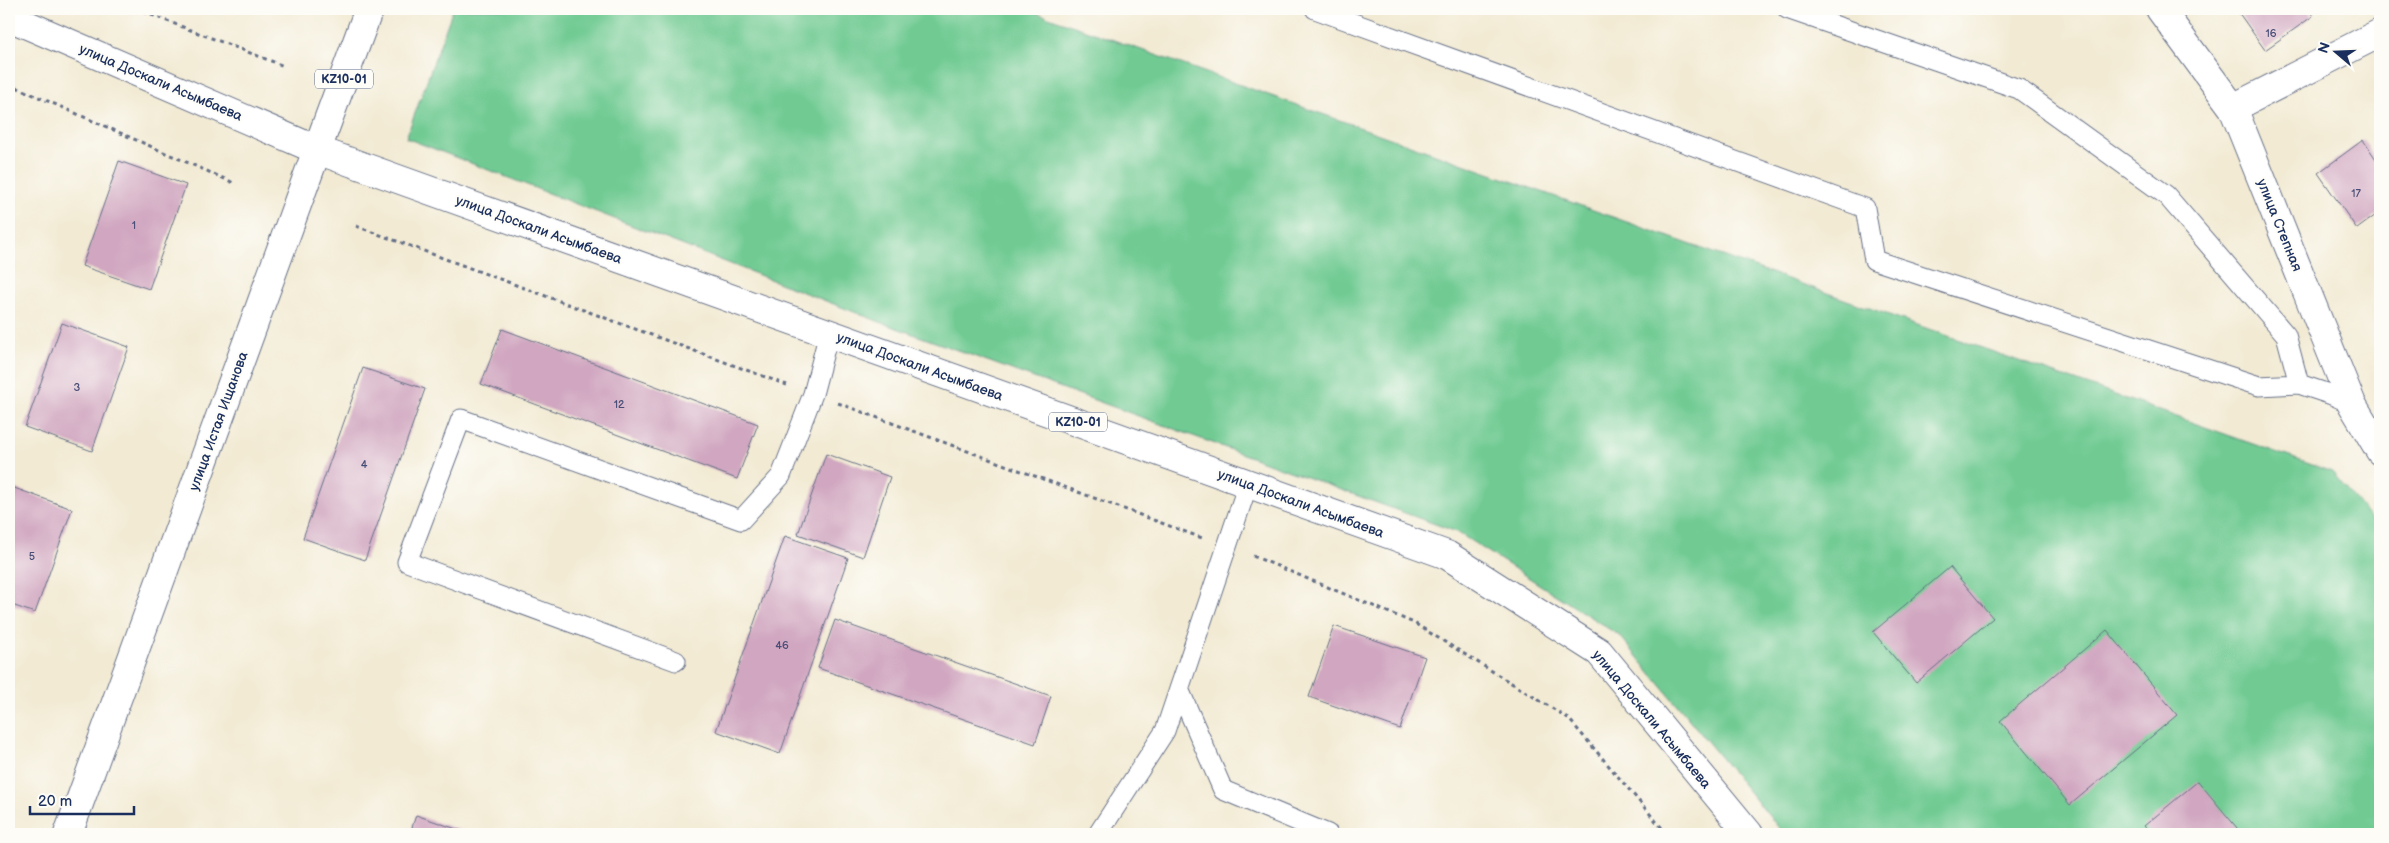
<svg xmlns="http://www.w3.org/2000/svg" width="2389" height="843" font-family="'Balsamiq Sans',sans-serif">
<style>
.green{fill:#70ca92;stroke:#467c78}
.building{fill:#d0a6c0}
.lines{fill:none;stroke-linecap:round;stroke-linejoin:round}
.service-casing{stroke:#667087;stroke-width:21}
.minor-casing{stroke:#667087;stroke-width:30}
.tertiary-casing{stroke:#667087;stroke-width:30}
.primary-casing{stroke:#667087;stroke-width:30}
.path{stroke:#667087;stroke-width:3;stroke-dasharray:4 4;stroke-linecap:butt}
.service{stroke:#fff;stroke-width:19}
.minor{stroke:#fff;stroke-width:28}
.tertiary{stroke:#fff;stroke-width:28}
.primary{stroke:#fff;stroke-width:28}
.labels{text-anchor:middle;stroke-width:4;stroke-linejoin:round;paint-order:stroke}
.number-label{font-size:11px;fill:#484d76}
.shield{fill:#fdfcf7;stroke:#5f6c8c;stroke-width:1}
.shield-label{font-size:12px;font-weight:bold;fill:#1b2f5e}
.street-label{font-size:14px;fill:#1b2f5e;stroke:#fdfcf7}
</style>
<rect width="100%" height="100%" fill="#fdfcf7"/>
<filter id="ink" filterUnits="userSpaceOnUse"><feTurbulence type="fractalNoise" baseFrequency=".02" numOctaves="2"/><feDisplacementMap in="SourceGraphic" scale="10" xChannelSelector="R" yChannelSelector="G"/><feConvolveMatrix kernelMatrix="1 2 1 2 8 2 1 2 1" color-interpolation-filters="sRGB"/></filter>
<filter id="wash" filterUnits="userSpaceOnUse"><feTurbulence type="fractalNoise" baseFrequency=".0096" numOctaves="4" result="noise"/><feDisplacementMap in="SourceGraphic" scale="20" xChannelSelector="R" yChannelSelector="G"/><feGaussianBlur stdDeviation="1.12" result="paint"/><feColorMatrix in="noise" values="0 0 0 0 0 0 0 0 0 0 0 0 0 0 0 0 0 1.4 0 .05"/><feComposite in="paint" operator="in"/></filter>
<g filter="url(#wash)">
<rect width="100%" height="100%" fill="#f2ead3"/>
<path class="green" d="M 453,9 L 1026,9 L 2332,472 L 2380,529 L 2380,834 L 1784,834 L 1620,636 L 1457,532 L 880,322 L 406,138 Z"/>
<g id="blocks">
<path class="building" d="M 2236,9 L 2308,9 L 2313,16 L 2265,50 Z
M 2363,140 L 2380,165 L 2380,212 L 2357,229 L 2318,173 Z
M 119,161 L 186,185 L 149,289 L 82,266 Z
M 62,323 L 129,347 L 92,451 L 25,427 Z
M 502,329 L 758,424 L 737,479 L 481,384 Z
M 363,368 L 425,389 L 365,560 L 303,538 Z
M 826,454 L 890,477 L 863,557 L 798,534 Z
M 9,486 L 72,509 L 35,613 L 9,604 Z
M 785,536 L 848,558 L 780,754 L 716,731 Z
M 1950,567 L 1993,618 L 1916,683 L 1873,632 Z
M 835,620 L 1051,696 L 1035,744 L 818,668 Z
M 1334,626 L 1425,657 L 1400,729 L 1309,697 Z
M 2107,630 L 2177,715 L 2070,805 L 2000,721 Z
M 2198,781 L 2242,834 L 2151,834 L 2144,826 Z
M 416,815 L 471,834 L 410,834 Z"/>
</g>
</g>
<g filter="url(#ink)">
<use href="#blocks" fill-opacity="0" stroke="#667087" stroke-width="1"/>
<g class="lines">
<defs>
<path id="service" d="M 1315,9 L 1865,208 L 1874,260 L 2259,386 L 2299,384 L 2332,395 L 2352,404
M 1787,9 L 2019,89 L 2166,195 L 2286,335 L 2299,384
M 676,661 L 407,562 L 461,419 L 741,520 L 781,476 L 813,394 L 829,333
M 1179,689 L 1223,790 L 1328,834
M 1098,834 L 1165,731 L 1248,484"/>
<path id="minor" d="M 2160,9 L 2233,108 L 2352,404 L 2380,451
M 2233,108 L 2380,33"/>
<path id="tertiary" d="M 9,17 L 317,150 L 68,834"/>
<path id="primary" d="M 369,9 L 317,150 L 1447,555 L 1599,652 L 1749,834"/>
</defs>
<use href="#service" class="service-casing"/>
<use href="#minor" class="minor-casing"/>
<use href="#tertiary" class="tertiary-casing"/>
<use href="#primary" class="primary-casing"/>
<path class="path" d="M 136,9 L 284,66
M 9,84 L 234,183
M 356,226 L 787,385
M 838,403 L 1202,538
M 1253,556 L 1414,623 L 1568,718 L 1667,834"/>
<use href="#service" class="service"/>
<use href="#minor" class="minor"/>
<use href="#tertiary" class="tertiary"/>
<use href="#primary" class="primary"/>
</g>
</g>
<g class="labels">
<g class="number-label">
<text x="2271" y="37">16</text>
<text x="2356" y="197">17</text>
<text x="134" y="229">1</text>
<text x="77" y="391">3</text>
<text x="619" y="408">12</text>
<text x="364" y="468">4</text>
<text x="32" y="560">5</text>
<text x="782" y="649">46</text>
</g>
<g class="shield">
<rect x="315" y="69.5" width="58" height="19" rx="4"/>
<rect x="1049" y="412.5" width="58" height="19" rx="4"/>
</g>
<g class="shield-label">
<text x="344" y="83">KZ10-01</text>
<text x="1078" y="426">KZ10-01</text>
</g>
<g class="street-label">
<text transform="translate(161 82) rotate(23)" y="5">улица Доскали Асымбаева</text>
<text transform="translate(2280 225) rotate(68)" y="5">улица Степная</text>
<text transform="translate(539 229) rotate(20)" y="5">улица Доскали Асымбаева</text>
<text transform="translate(920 366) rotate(20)" y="5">улица Доскали Асымбаева</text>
<text transform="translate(218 421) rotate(-70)" y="5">улица Истая Ищанова</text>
<text transform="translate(1301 503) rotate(20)" y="5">улица Доскали Асымбаева</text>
<text transform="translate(1652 719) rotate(50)" y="5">улица Доскали Асымбаева</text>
</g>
</g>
<rect width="2389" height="843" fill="none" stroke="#fdfcf7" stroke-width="30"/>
<g transform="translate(2336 52) rotate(289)" stroke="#fdfcf7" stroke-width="4" paint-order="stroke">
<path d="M0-4L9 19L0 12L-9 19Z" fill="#1b2f5e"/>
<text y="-8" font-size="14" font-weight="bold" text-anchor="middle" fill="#1b2f5e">N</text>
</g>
<path d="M30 806v8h104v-8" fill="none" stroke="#1b2f5e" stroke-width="2.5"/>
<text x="38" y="806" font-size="15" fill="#1b2f5e" stroke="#fdfcf7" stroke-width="4" paint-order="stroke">20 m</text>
</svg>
